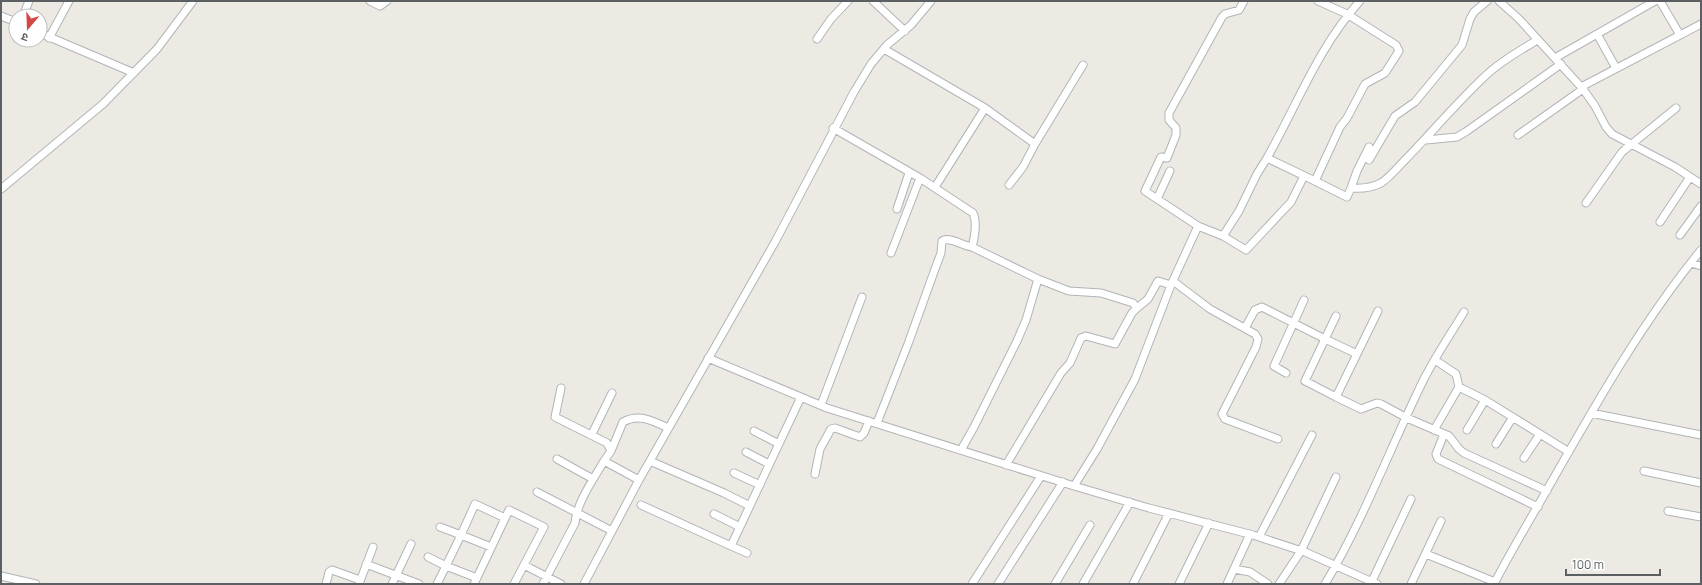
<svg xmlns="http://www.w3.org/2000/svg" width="1702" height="585" font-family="Manrope,'Noto Sans Devanagari',sans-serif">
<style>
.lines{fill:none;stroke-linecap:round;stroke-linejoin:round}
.minor-casing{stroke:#b1b4b8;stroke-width:9}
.minor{stroke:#fff;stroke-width:7}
</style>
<rect width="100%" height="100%" fill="#edeae4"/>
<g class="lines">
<defs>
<path id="minor" d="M 370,1 L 380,6 L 387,1
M 873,1 L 905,31
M 1318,1 L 1347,14 L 1396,45 L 1399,51 L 1385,73 L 1365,84 L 1347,118 L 1340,127 L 1315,181 L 1267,158 C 1297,105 1319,46 1360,1
M 1499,1 L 1519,19 L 1583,89 L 1595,106 L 1606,127 L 1612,134 L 1675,167 L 1701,184
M 1660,1 L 1680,35
M 1,16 L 16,22
M 23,16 L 29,1
M 40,33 L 134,73
M 1597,34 L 1616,68
M 49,38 L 69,1
M 817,39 L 831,19 L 848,1
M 884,49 L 985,108 L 1035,144 L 1083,65
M 1555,58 L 1655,1
M 1581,87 L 1701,24
M 833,128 L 920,178 L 973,213 C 977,222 975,237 972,247 L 1038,279 L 1026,320 L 1017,341 L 974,427 L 961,450
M 1518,135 L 1583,89
M 1426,140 L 1457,137 L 1467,131 L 1561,64
M 1267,158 L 1257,174 L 1239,211 L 1223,236 L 1246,250 L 1291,202 L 1304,176
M 1369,160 L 1395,116 L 1415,102 L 1462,45 L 1470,19 L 1474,12 L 1487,1
M 1315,181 L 1347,197 L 1351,188 C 1362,189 1371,188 1381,183 C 1390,177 1397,168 1405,160 C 1431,133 1455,105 1482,79 C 1498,63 1518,52 1537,40
M 937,184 L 985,108
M 1009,185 L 1023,167 L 1035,144
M 1351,188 L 1357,171 L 1369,147
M 1,189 L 103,104 L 157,49 L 193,1
M 1157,199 L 1170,171
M 1586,203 L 1622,152 L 1676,108
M 897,209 L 909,173
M 1660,222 L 1690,177
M 1198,226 L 1223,236
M 1680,235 L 1701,206
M 891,253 L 920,178
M 1691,263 L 1701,266
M 1038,279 L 1069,291 L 1101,293 L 1133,303 L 1137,308 L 1148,299 L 1158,281 L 1171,285
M 1173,281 L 1210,309 L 1255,334 L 1258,339 L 1256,347 L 1222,414 L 1225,419 L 1278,439
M 1378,311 L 1336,397 L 1361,409 L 1377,403 L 1381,404 L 1407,418 L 1449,436 L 1459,449 L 1464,453 L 1547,491
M 1245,328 L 1255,310 L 1262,307 L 1325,339 L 1336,316
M 708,358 L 827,408 L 1074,486 L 1149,508 L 1253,535 L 1305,552 L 1377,584
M 1435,360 L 1456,374 L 1459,387
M 1286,373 L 1274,366 L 1304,300
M 561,388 L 555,417 L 607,443 L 611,451
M 1336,397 L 1305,381 L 1325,339 L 1357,354
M 821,405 L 862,297
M 1591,413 L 1701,435
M 877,423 L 908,344 L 935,269 L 941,253 L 942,241 C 949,236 963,246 972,247
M 1434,430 L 1459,387 L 1485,400 L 1569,452
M 1467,430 L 1485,400
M 754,431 L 779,444
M 592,434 L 612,393
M 1444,434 L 1436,454 L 1438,459 L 1538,507
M 1496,444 L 1513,417
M 746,452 L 769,464
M 1524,458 L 1540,434
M 557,459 L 593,479
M 650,461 L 724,493 L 750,506
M 1006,465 L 1061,373 L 1070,363 L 1081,338 L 1086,336 L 1115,344 L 1132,313 L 1137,308
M 1644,471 L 1701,483
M 734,473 L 760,485
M 815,474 L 820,449 L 831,429 L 835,428 L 860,437 L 864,433 L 869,421
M 639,480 L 604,461 L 611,451 L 623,422 C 639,413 653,421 668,428
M 1074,486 L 1097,449 L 1135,379 L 1171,285 L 1198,226 L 1145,191 L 1161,157 L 1167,158 L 1176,135 L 1176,128 L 1169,120 L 1169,113 L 1222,17 L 1225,14 L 1239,10 L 1244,1
M 537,492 L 612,531
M 641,505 L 731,546 L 801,397
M 1668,511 L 1701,517
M 714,514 L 740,527
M 440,527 L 461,535 L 446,566 L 477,578
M 1259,537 L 1312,435
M 731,546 L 747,553
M 491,547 L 461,535 L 475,504 L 505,518
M 1426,554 L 1495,582
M 428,557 L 446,566 L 437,584
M 366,564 L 419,584
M 1234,569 L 1250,572 L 1268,584
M 1,576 L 36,584
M 1372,581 L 1411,499
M 326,584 L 329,572 L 332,570 L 360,580
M 359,584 L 373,547
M 392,584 L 411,544
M 474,584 L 509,510 L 544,527 L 524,565
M 514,584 L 524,565 L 561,584
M 543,584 L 575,523 C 577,502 593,480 604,461
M 584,584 L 639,480 L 775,242 L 854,92 L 871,64 L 887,45 L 911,25 L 931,1
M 972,584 L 1041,476
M 998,584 L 1063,482
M 1055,584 L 1090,525
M 1083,584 L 1130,502
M 1133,584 L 1169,513
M 1179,584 L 1209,523
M 1227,584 L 1250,534
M 1279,584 L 1301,551 L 1336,477
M 1325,584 C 1364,519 1390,448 1423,381 C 1435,357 1450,335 1464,312
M 1411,584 L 1441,521
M 1494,584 C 1512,549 1533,515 1552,481 C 1597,402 1643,321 1701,250"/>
</defs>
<use href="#minor" class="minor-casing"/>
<use href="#minor" class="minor"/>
</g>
<rect width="1702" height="585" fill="none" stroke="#5c6063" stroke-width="4"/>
<g transform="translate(28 28) rotate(199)"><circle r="19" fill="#ffffff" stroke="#bebfc1"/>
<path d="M0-3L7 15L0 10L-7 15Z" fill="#d34744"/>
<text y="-6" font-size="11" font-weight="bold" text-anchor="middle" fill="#5c6063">उ</text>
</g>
<path d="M1566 569v6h94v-6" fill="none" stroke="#5c6063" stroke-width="2"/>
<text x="1572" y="569" font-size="12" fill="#5c6063" stroke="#ffffff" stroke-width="3" paint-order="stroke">100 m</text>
</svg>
